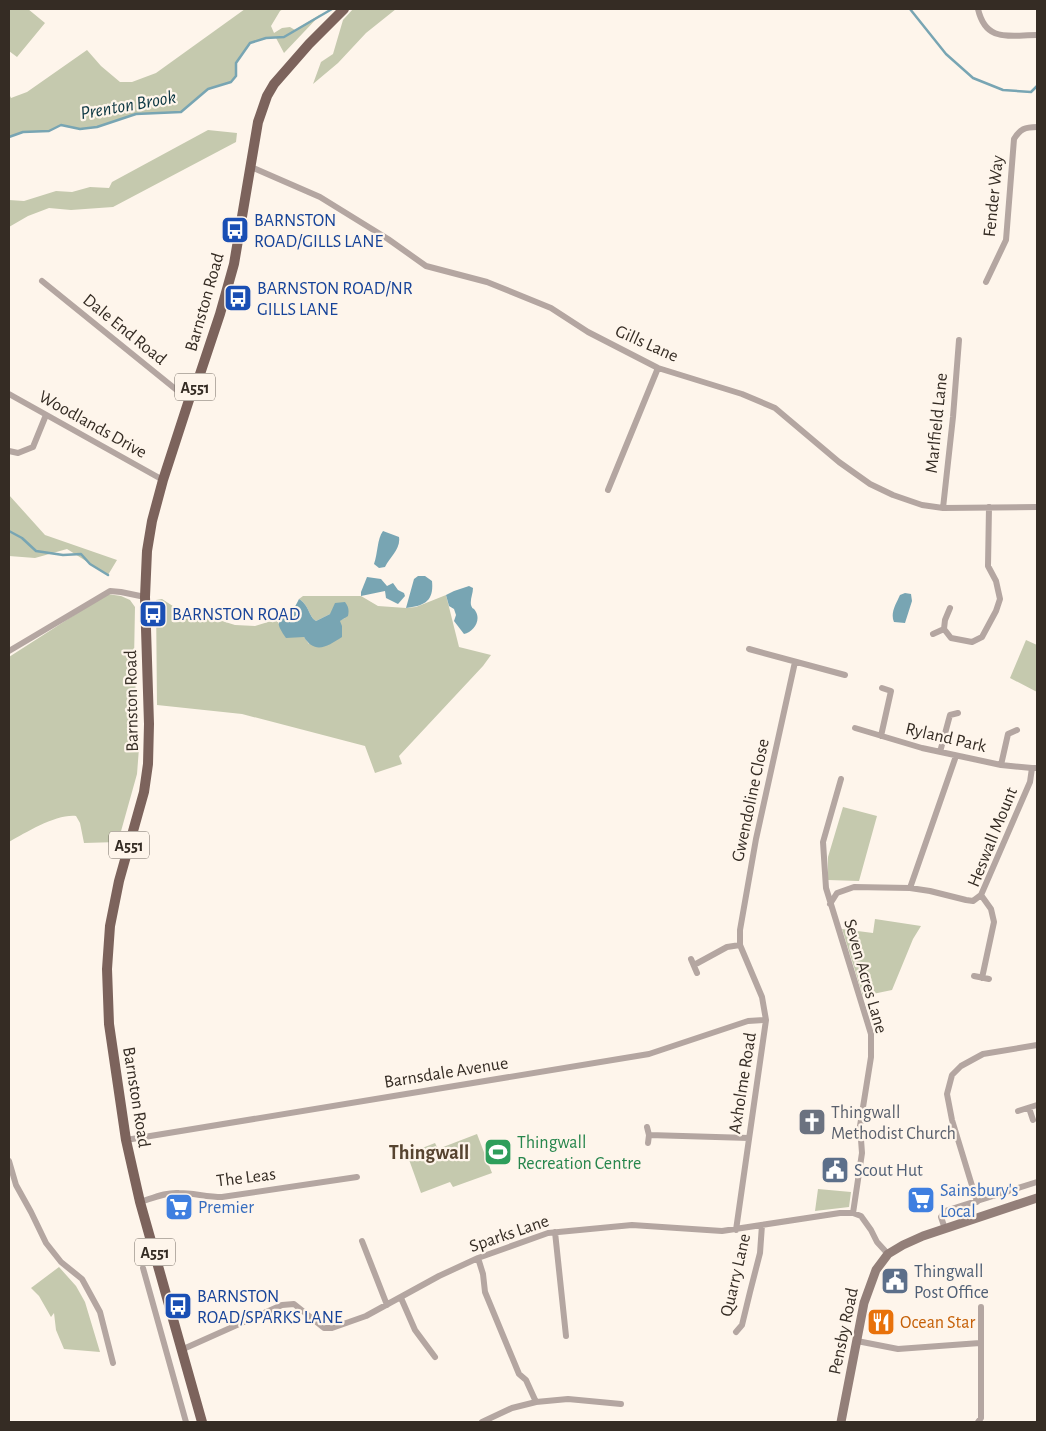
<svg xmlns="http://www.w3.org/2000/svg" width="1046" height="1431" font-family="'Alegreya Sans',sans-serif">
<style>
.green{fill:#c5c9ae}
.water{fill:#78a5b3}
.lines{fill:none;stroke-linecap:round;stroke-linejoin:round}
.stream{stroke:#78a5b3;stroke-width:2.5}
.street{stroke:#b4a6a1;stroke-width:6}
.secondary{stroke:#937f79;stroke-width:9}
.primary{stroke:#7c635c;stroke-width:10}
.labels{text-anchor:middle;stroke-width:4.5;stroke-linejoin:round;paint-order:stroke}
.shield{fill:#fef5eb;stroke:#716860;stroke-width:1}
.shield-label{font-size:16px;font-weight:bold;fill:#352c24}
.street-label{font-size:18px;fill:#352c24;stroke:#fef5eb}
.transit-label{font-size:18px;fill:#164399;stroke:#fef5eb;text-anchor:start}
.worship-label{font-size:18px;fill:#5b616d;stroke:#fef5eb;text-anchor:start}
.leisure-label{font-size:18px;fill:#27864d;stroke:#fef5eb;text-anchor:start}
.service-label{font-size:18px;fill:#4e5e75;stroke:#fef5eb;text-anchor:start}
.shop-label{font-size:18px;fill:#366cbe;stroke:#fef5eb;text-anchor:start}
.food-label{font-size:18px;fill:#c56008;stroke:#fef5eb;text-anchor:start}
.water-label{font-size:19px;font-style:italic;fill:#0b3642;stroke:#fef5eb}
.quarter-label{font-size:20px;font-weight:bold;fill:#574430;stroke:#fef5eb}
</style>
<rect width="100%" height="100%" fill="#fef5eb"/>
<path class="green" d="M 9,9 L 28,9 L 45,23 L 17,57 L 9,51 Z
M 245,9 L 283,9 L 280,11 L 271,26 L 274,33 L 282,28 L 290,27 L 295,30 L 321,14 L 284,53 L 276,38 L 266,38 L 250,43 L 236,63 L 236,76 L 231,82 L 208,89 L 181,112 L 136,114 L 97,127 L 80,129 L 61,125 L 49,131 L 23,132 L 9,137 L 9,94 L 11,98 L 27,92 L 87,50 L 101,66 L 120,82 L 132,82 L 156,73 Z
M 353,9 L 396,9 L 366,33 L 338,63 L 313,84 L 321,62 L 333,54 L 343,20 Z
M 208,130 L 237,133 L 236,142 L 113,207 L 71,210 L 49,208 L 28,216 L 9,227 L 9,200 L 24,201 L 56,191 L 72,192 L 90,187 L 109,188 L 112,182 Z
M 9,495 L 45,535 L 117,560 L 108,575 L 67,549 L 35,558 L 9,556 Z
M 107,594 L 121,596 L 130,600 L 135,607 L 134,660 L 139,748 L 137,774 L 118,842 L 84,843 L 80,823 L 76,816 C 56,814 27,832 9,842 L 9,657 Z
M 446,595 L 459,647 L 491,655 L 483,666 L 399,756 L 402,764 L 375,773 L 365,746 L 242,714 L 157,705 L 156,600 L 162,599 L 182,612 L 206,616 L 235,625 L 255,626 L 281,618 L 278,623 L 295,637 L 304,637 L 309,644 L 339,621 L 345,618 L 330,614 L 316,621 C 308,616 310,606 299,599 L 303,596 L 361,596 L 378,606 L 406,608 L 416,607 Z
M 1026,640 L 1037,645 L 1037,692 L 1010,678 Z
M 843,807 L 877,816 L 859,881 L 828,880 L 828,857 Z
M 875,919 L 921,926 L 913,939 L 892,990 L 863,996 L 842,929 L 873,933 Z
M 477,1134 L 492,1173 L 453,1187 L 450,1182 L 421,1193 L 407,1154 L 435,1143 L 438,1149 Z
M 818,1189 L 851,1192 L 849,1207 L 815,1211 Z
M 59,1267 L 76,1286 L 85,1302 L 100,1352 L 64,1349 L 56,1330 L 54,1313 L 51,1317 L 39,1296 L 31,1288 Z"/>
<path class="water" d="M 383,531 L 399,537 C 401,549 390,557 385,567 L 379,568 L 374,564 C 378,553 377,539 383,531 Z
M 418,576 L 425,576 L 432,581 C 434,601 425,606 406,608 L 414,579 Z
M 367,577 L 381,579 L 387,586 L 393,583 L 398,590 L 404,593 L 405,596 L 398,604 L 386,598 L 385,591 L 361,596 L 361,592 Z
M 469,586 L 473,588 C 473,594 470,599 471,605 C 473,611 473,606 476,612 C 481,621 473,632 464,634 L 454,621 L 456,615 L 454,609 L 449,606 L 446,595 L 454,591 Z
M 905,593 L 911,594 L 912,601 L 905,623 L 894,622 C 890,613 896,604 900,595 Z
M 299,599 C 310,606 308,616 316,621 L 330,614 L 335,603 L 345,602 C 349,607 349,611 348,616 L 340,621 L 342,626 L 342,637 C 328,646 315,655 304,637 L 286,638 C 273,619 279,623 292,610 C 295,607 297,603 299,599 Z"/>
<g class="lines">
<path class="stream" d="M 910,9 L 946,54 L 973,78 L 1003,90 L 1031,92 L 1037,86
M 9,137 L 23,132 L 49,131 L 61,125 L 80,129 L 97,127 L 136,114 L 181,112 L 208,89 L 231,82 L 236,76 L 236,63 L 250,43 L 266,38 L 284,37 L 332,9
M 9,531 L 22,538 L 36,551 L 63,555 L 81,554 L 90,564 L 108,575"/>
<path class="street" d="M 978,9 C 986,43 1009,35 1037,35
M 251,167 L 320,197 L 388,239 L 426,266 L 487,282 L 551,308 L 588,332 L 658,368 L 742,394 L 775,408 L 839,462 L 870,484 L 893,495 L 922,505 L 943,508 L 1037,507
M 42,281 L 189,400
M 986,282 L 1006,240 L 1014,139 C 1020,129 1025,127 1037,127
M 9,394 L 163,480
M 9,451 L 18,453 L 33,447 L 46,415
M 608,490 L 658,368
M 943,508 L 953,417 L 959,340
M 950,608 L 945,620 L 944,629 L 951,638 L 972,642 L 982,637 L 996,611 L 1000,599 L 996,581 L 988,566 L 989,507
M 933,634 L 944,629
M 749,649 L 845,675
M 9,651 L 110,591 L 121,592 L 145,597
M 855,728 L 922,748 L 1001,765 L 1032,768
M 881,736 L 891,691 L 882,688
M 940,752 L 950,715 L 958,713
M 1001,765 L 1008,734 L 1017,730
M 841,779 L 823,842 L 826,888 L 871,1034 L 871,1057 L 860,1126 L 862,1153 L 853,1213
M 910,888 L 956,756
M 830,904 L 837,893 L 854,887 L 910,888 L 930,891 L 966,900 L 973,901 L 981,895
M 691,959 L 697,973
M 694,965 L 727,947 L 740,945
M 974,976 L 989,979
M 982,978 L 994,922 L 991,909 L 981,895 L 1030,782 L 1032,768 L 1037,768
M 1029,1108 L 1033,1120
M 1018,1111 L 1037,1105
M 647,1127 L 649,1135 L 648,1143
M 649,1135 L 749,1138
M 126,1140 L 649,1054 L 748,1021 L 766,1020
M 9,1161 L 16,1185 L 31,1212 L 46,1243 L 61,1262 L 82,1279 L 100,1312 L 113,1363
M 140,1202 C 153,1198 166,1192 179,1193 C 193,1193 207,1197 222,1197 L 357,1177
M 977,1202 L 952,1120 L 947,1094 L 952,1075 L 961,1066 L 983,1054 L 1037,1045
M 945,1229 L 941,1217 L 945,1211 L 1037,1182
M 736,1230 L 766,1020 L 762,997 L 740,945 L 740,930 L 756,839 L 795,662
M 555,1232 L 566,1336
M 362,1241 L 387,1305
M 478,1258 L 483,1274 L 485,1292 L 519,1374 L 526,1380 L 536,1402 L 512,1408 L 482,1422
M 143,1268 L 186,1422
M 401,1298 L 415,1330 L 435,1357
M 736,1332 L 742,1325 L 750,1292 L 760,1253 L 762,1225
M 857,1341 L 898,1349 L 980,1343
M 181,1350 L 282,1305 L 294,1304 L 324,1328 L 332,1328 L 366,1316 L 439,1276 L 478,1258 L 548,1233 L 632,1225 L 722,1231 L 840,1213 L 853,1213 L 861,1216 L 871,1230 L 877,1242 L 888,1254
M 536,1402 L 568,1399 L 621,1404
M 978,1422 L 981,1418 L 981,1307"/>
<path class="secondary" d="M 841,1422 L 864,1303 L 876,1270 L 888,1254 L 903,1245 L 923,1236 L 1037,1198"/>
<path class="primary" d="M 202,1422 L 140,1202 L 126,1140 L 109,1024 L 107,969 L 110,926 L 119,881 L 144,792 L 148,764 L 149,724 L 145,597 L 147,551 L 152,521 L 163,480 L 189,400 L 199,377 L 220,314 L 234,264 L 258,122 L 267,96 L 274,84 L 309,44 L 344,9"/>
</g>
<defs>
<symbol id="bus-square" viewBox="-11 -11 22 22"><rect x="-9" y="-9" width="18" height="18" rx="4" fill="#1a4fb4" stroke="#fef5eb"/><path d="M-5-6H5V4H4V6H2V4H-2V6H-4V4H-5ZM-3.5-4V0h7V-4ZM-3.5 1.2v1.5H-2V1.2ZM2 1.2v1.5H3.5V1.2Z" fill="#fff"/></symbol>
<symbol id="church-square" viewBox="-11 -11 22 22"><rect x="-9" y="-9" width="18" height="18" rx="4" fill="#6b7280" stroke="#fef5eb"/><path d="M-1.2-6h2.4v3.5h3.3v2.4h-3.3V6h-2.4V-.1h-3.3v-2.4h3.3Z" fill="#fff"/></symbol>
<symbol id="stadium-square" viewBox="-11 -11 22 22"><rect x="-9" y="-9" width="18" height="18" rx="4" fill="#2e9e5b" stroke="#fef5eb"/><path d="M0-5a6.5 5 0 1 0 0 10a6.5 5 0 1 0 0-10ZM-3.5-1.8h7v3.6h-7Z" fill="#fff"/></symbol>
<symbol id="civic-square" viewBox="-11 -11 22 22"><rect x="-9" y="-9" width="18" height="18" rx="4" fill="#5c6f8a" stroke="#fef5eb"/><path d="M-.6-6.5H3V-4.5H.6V-3L4-1V1h2V6H-6V1h2V-1L-.6-3ZM-1.2 2.5V6h2.4V2.5Z" fill="#fff"/></symbol>
<symbol id="supermarket-square" viewBox="-11 -11 22 22"><rect x="-9" y="-9" width="18" height="18" rx="4" fill="#3f7fe0" stroke="#fef5eb"/><path d="M-6-5.5h2.5l.6 2H6L4.5 2H-2.5L-4.4-4H-6ZM-1.5 3.2a1.3 1.3 0 1 0 .1 0ZM3 3.2a1.3 1.3 0 1 0 .1 0Z" fill="#fff"/></symbol>
<symbol id="restaurant-square" viewBox="-11 -11 22 22"><rect x="-9" y="-9" width="18" height="18" rx="4" fill="#e8710a" stroke="#fef5eb"/><path d="M-5-6h1v4h1v-4h1v4h1v-4h1v5L-1.5 .5V6h-2V.5L-5-1ZM5-6V6H3V1.5H1.5Q1.5-4 5-6Z" fill="#fff"/></symbol>
</defs>
<g fill-rule="evenodd">
<use href="#bus-square" x="219" y="214" width="32" height="32"/>
<use href="#bus-square" x="222" y="282" width="32" height="32"/>
<use href="#bus-square" x="137" y="598" width="32" height="32"/>
<use href="#church-square" x="796" y="1106" width="32" height="32"/>
<use href="#stadium-square" x="482" y="1136" width="32" height="32"/>
<use href="#civic-square" x="819" y="1154" width="32" height="32"/>
<use href="#supermarket-square" x="905" y="1184" width="32" height="32"/>
<use href="#supermarket-square" x="163" y="1191" width="32" height="32"/>
<use href="#civic-square" x="879" y="1265" width="32" height="32"/>
<use href="#bus-square" x="162" y="1290" width="32" height="32"/>
<use href="#restaurant-square" x="865" y="1306" width="32" height="32"/>
</g>
<g class="labels">
<g class="shield">
<rect x="175" y="373.5" width="40" height="27" rx="4"/>
<rect x="109" y="831.5" width="40" height="27" rx="4"/>
<rect x="135" y="1238.5" width="40" height="27" rx="4"/>
</g>
<g class="shield-label">
<text x="195" y="393">A551</text>
<text x="129" y="851">A551</text>
<text x="155" y="1258">A551</text>
</g>
<g class="street-label">
<text transform="translate(993 196) rotate(-84)" y="6">Fender Way</text>
<text transform="translate(204 302) rotate(-74)" y="6">Barnston Road</text>
<text transform="translate(125 329) rotate(39)" y="6">Dale End Road</text>
<text transform="translate(647 343) rotate(24)" y="6">Gills Lane</text>
<text transform="translate(936 423) rotate(-84)" y="6">Marlfield Lane</text>
<text transform="translate(93 424) rotate(29)" y="6">Woodlands Drive</text>
<text transform="translate(131 701) rotate(-91)" y="6">Barnston Road</text>
<text transform="translate(946 737) rotate(13)" y="6">Ryland Park</text>
<text transform="translate(750 800) rotate(-78)" y="6">Gwendoline Close</text>
<text transform="translate(992 837) rotate(-68)" y="6">Heswall Mount</text>
<text transform="translate(866 976) rotate(74)" y="6">Seven Acres Lane</text>
<text transform="translate(446 1072) rotate(-9)" y="6">Barnsdale Avenue</text>
<text transform="translate(742 1083) rotate(-81)" y="6">Axholme Road</text>
<text transform="translate(137 1097) rotate(81)" y="6">Barnston Road</text>
<text transform="translate(246 1177) rotate(-7)" y="6">The Leas</text>
<text transform="translate(509 1233) rotate(-19)" y="6">Sparks Lane</text>
<text transform="translate(735 1275) rotate(-77)" y="6">Quarry Lane</text>
<text transform="translate(843 1331) rotate(-78)" y="6">Pensby Road</text>
</g>
<g class="transit-label">
<text x="254" y="226">BARNSTON<tspan x="254" dy="21">ROAD/GILLS LANE</tspan></text>
<text x="257" y="294">BARNSTON ROAD/NR<tspan x="257" dy="21">GILLS LANE</tspan></text>
<text x="172" y="620">BARNSTON ROAD</text>
<text x="197" y="1302">BARNSTON<tspan x="197" dy="21">ROAD/SPARKS LANE</tspan></text>
</g>
<g class="worship-label">
<text x="831" y="1118">Thingwall<tspan x="831" dy="21">Methodist Church</tspan></text>
</g>
<g class="leisure-label">
<text x="517" y="1148">Thingwall<tspan x="517" dy="21">Recreation Centre</tspan></text>
</g>
<g class="service-label">
<text x="854" y="1176">Scout Hut</text>
<text x="914" y="1277">Thingwall<tspan x="914" dy="21">Post Office</tspan></text>
</g>
<g class="shop-label">
<text x="940" y="1196">Sainsbury's<tspan x="940" dy="21">Local</tspan></text>
<text x="198" y="1213">Premier</text>
</g>
<g class="food-label">
<text x="900" y="1328">Ocean Star</text>
</g>
<g class="water-label">
<text transform="translate(128 104) rotate(-10)" y="7">Prenton Brook</text>
</g>
<g class="quarter-label">
<text x="429" y="1159">Thingwall</text>
</g>
</g>
<rect width="1046" height="1431" fill="none" stroke="#352c24" stroke-width="20"/>
</svg>
